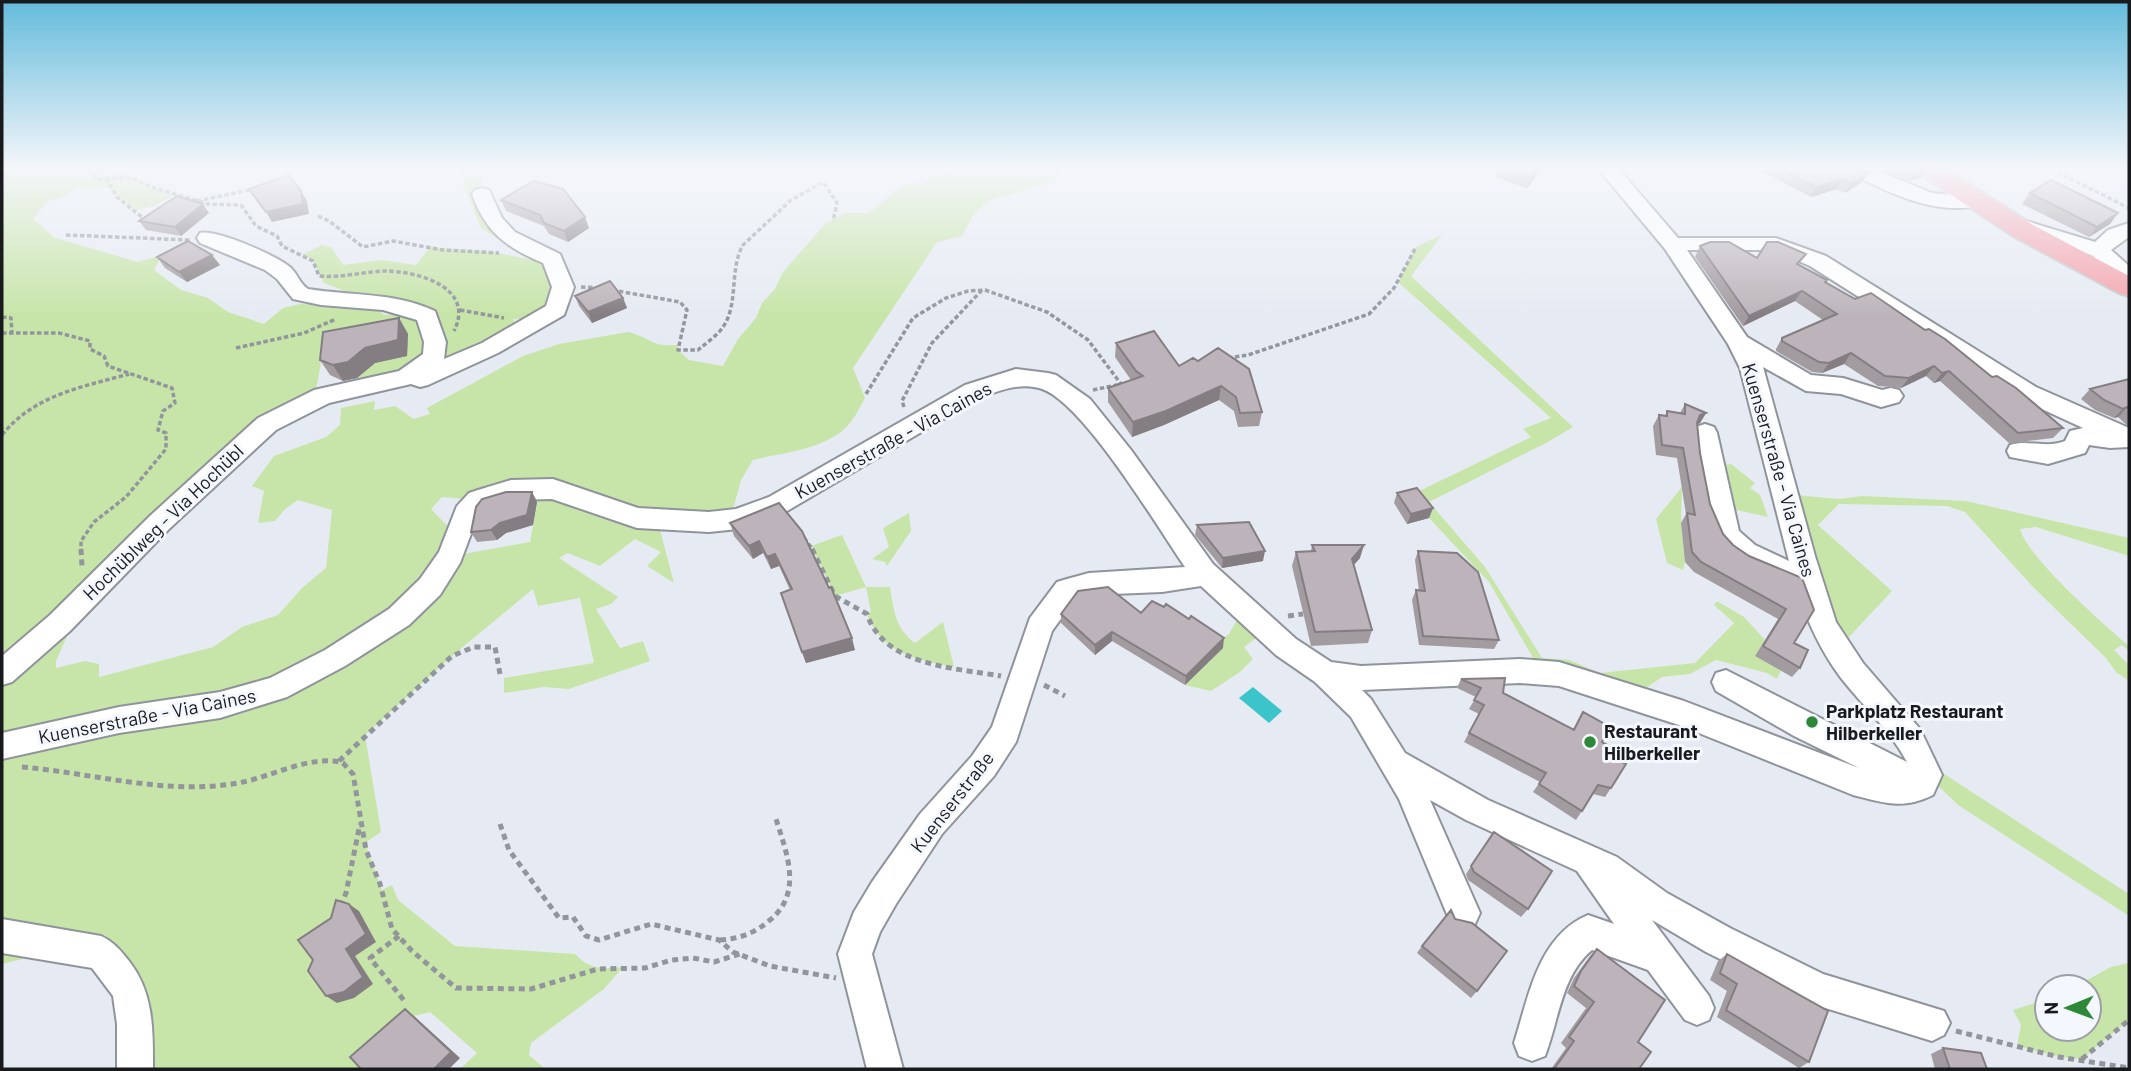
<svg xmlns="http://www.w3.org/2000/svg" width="2131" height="1071" font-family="Barlow,sans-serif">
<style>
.green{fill:#c7e5a8;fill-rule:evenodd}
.water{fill:#3bc5ca}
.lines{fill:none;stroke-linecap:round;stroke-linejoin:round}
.minor-casing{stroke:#8f939b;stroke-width:4}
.major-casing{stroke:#c8c8c9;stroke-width:4}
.path-far1{stroke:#92969c;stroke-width:3.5;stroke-dasharray:4.5 2.5;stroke-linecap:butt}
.path{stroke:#92969c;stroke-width:5;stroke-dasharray:6 4.5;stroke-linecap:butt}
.minor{fill:#fff;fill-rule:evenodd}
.major{fill:#f5a5af;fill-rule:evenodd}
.wall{fill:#a29ba0}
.shaded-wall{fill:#847e82}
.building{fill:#bcb4ba;stroke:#847e82;stroke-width:2}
.poi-dot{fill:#2e8838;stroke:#f4f8fe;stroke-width:2.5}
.labels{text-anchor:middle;stroke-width:6;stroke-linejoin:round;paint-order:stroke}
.street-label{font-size:19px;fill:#181a1d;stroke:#f4f8fe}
.poi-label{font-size:19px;font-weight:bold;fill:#181a1d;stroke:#f4f8fe;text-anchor:start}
</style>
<rect width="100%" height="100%" fill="#e6ebf3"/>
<path class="green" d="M 2,166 L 108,166 L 152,187 L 174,195 L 154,206 L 136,210 L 107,187 L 87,190 L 79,187 L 62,197 L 48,201 L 33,219 L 55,238 L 138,262 L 162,255 L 154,270 L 181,290 L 208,298 L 228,312 L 264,324 L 283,308 L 300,304 L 373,305 L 384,315 L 400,314 L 431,328 L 426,354 L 407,372 L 350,383 L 366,370 L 372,357 L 407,356 L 407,331 L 355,342 L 322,357 L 316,390 L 267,424 L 84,598 L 56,661 L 56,668 L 85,661 L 99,664 L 99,677 L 213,647 L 242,627 L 278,615 L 302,588 L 326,568 L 332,510 L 298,500 L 285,509 L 275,521 L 258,523 L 264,491 L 252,486 L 274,456 L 326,437 L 340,425 L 341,408 L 375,401 L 374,410 L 395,406 L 414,419 L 430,414 L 427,408 L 523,356 L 559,344 L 628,332 C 652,338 650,347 678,345 L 678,350 L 689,360 L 723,366 L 738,339 L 756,318 L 762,303 L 775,289 L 783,272 L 826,223 L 845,213 L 869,213 L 901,187 L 913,182 L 919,184 L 962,166 L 1066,166 L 1055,181 L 988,201 L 972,217 L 962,236 L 937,242 L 853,368 L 865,398 C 859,409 853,422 843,430 C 820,450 781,453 753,460 L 741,480 L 730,520 L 659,526 L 674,583 L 647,566 L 661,552 L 635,539 L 600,566 L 568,553 L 559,558 L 618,597 L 611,604 L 596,609 L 620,648 L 643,641 L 650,661 L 569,689 L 544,687 L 504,693 L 504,678 L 594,663 L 580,598 L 538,606 L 533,589 L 452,656 L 365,735 L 381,832 L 365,843 L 382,890 L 392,885 L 398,900 L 455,946 L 575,954 C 590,970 603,969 623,967 L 604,989 L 531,1043 L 529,1055 L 545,1069 L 460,1069 L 477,1053 L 430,1012 L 414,1016 L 361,1062 L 366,1069 L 135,1069 L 135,1023 L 129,989 L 67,948 L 2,964 ZM 540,488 L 530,542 L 452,556 L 457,536 L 431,509 L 442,497 L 478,500 Z
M 464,166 L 481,166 L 482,194 L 512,243 L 500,240 L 481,228 L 463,185 Z
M 1442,235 L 1411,276 L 1573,427 L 1546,443 L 1429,502 L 1485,567 L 1542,658 L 1569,660 L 1600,673 L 1695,663 L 1734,623 L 1714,605 L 1717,601 L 1744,617 L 1765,640 L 1755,656 L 1781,671 L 1777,679 L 1767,673 L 1716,660 L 1690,674 L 1662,677 L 1633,697 L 1536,663 L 1489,582 L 1429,518 L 1413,494 L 1531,437 L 1523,429 L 1551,418 L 1398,282 L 1416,247 Z
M 322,245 L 331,247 L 343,265 L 381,260 L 416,265 L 430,247 L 493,252 L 537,261 L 552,259 L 563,287 L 542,319 L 513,319 L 520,331 L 423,369 L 435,326 L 324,283 L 313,261 L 303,254 Z
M 1731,464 L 1755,483 L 1750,488 L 1760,495 L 1768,517 L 1732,509 L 1717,466 Z
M 1682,487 L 1681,523 L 1685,562 L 1683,570 L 1667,563 L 1656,519 Z
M 1795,495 L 1839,499 L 1862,496 L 1966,501 L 2129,538 L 2129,556 L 2036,527 L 2020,529 C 2028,558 2104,625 2129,646 L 2129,651 L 2122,645 L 2114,650 L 2129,665 L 2129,681 L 2116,672 L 2106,658 L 2033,587 L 1965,512 L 1947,506 L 1839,504 L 1818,525 L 1892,591 L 1848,638 L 1834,644 Z
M 909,513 L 911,531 L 887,566 L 885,562 L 872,559 L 889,547 L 883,528 Z
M 842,535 L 866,587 L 890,587 C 894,611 895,628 915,643 L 943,622 L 954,667 C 916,660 881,653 867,614 L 871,612 L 866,587 L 835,596 L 811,546 Z
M 1239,616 L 1260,635 L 1244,647 L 1253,659 L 1240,672 L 1211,691 L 1185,685 L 1219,652 L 1216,644 L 1229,634 Z
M 1924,761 L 2129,894 L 2129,916 L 1958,805 L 1927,775 Z
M 2129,963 L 2129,1020 L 2082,1059 L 2059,1057 L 2017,1046 L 2021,1025 L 2013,1010 L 2047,999 L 2047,1029 L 2089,1029 L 2089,987 L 2074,987 L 2111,967 Z"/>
<path class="water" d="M 1253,687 L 1282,711 L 1269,723 L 1239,698 Z"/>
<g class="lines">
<defs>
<path id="minor" d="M 1596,166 L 1616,166 L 1678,238 L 1776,238 L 1826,256 L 2036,387 L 2129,428 L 2129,447 L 2110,448 L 2089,445 L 2085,453 L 2048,464 L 2010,457 L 2007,451 L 2010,445 C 2028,439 2046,449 2065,441 L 2070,431 L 2083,428 L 2020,399 L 1810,266 L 1773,250 L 1687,250 L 1747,337 L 1811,375 L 1843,378 L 1882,390 L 1891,388 L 1899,390 L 1903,396 L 1899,402 L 1881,407 L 1841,394 L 1806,391 L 1763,367 L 1815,556 L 1836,622 L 1863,663 L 1920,729 L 1942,775 L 1933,795 C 1903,810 1884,803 1853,795 L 1679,725 L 1559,686 L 1520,683 L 1362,690 L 1371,699 L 1405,753 L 1488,800 L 1617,857 L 1667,893 L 1730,928 L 1823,974 L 1944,1011 L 1950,1023 L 1944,1035 L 1932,1041 L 1806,1002 L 1706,952 L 1652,920 L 1709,996 L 1714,1008 L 1709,1020 L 1697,1025 L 1685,1020 L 1648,970 L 1592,950 C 1561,976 1559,1020 1545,1056 L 1532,1061 L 1519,1056 L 1514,1043 C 1529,996 1538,936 1588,915 L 1614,924 L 1577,871 L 1466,820 L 1430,800 L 1480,913 L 1475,924 L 1463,929 L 1451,924 L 1399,799 L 1351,717 L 1315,682 L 1276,655 L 1201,586 L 1162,592 L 1089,595 L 1076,598 L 1052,631 L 1016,742 L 994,776 L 942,834 L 896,904 L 880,932 L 872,954 L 903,1069 L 867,1069 L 838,954 L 854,912 L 872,882 L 920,814 L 972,756 L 992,727 L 1030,618 L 1057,582 L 1067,579 L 1089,573 L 1185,567 C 1158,528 1081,398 1039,388 C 1018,383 1001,390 981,397 L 787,511 L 738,529 L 709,532 L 637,528 L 552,499 L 511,500 L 487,507 L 477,518 L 460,563 L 440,595 L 409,625 L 345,666 L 287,697 L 220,718 L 119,733 L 2,759 L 2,733 L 119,707 L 220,692 L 270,678 L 325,650 L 389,609 L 420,579 L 439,552 L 457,506 L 469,493 L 478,490 L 511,480 L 553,479 L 638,508 L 709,512 L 736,509 L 769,497 L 965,385 L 1016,369 L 1048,373 L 1056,375 L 1090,399 L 1131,450 L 1213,564 L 1296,639 L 1331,662 L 1361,666 L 1520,659 L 1559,662 L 1684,701 L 1859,768 L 1794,736 L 1716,691 L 1712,682 L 1716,673 L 1726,670 L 1907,762 C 1890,730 1863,706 1841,678 C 1820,650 1806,619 1796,586 C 1773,577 1747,569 1727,553 C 1701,530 1698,466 1693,433 L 1696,427 L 1705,424 L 1714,427 L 1717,433 L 1739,531 L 1755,545 L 1789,561 L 1740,368 L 1728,344 L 1665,249 Z
M 1841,166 L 1866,166 L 1932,193 L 1984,197 L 1987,201 L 1984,205 C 1935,217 1887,192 1844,170 Z
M 482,188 L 489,190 L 502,218 L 515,232 L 560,254 L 574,287 L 564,315 L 498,353 L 428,385 L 420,387 L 411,384 L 329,403 L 276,430 L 169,529 L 70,631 L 12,682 L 2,685 L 2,656 L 50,615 L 151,515 L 258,418 L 314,390 L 399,371 L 423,354 L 424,342 L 417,320 L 383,310 L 321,305 L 293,299 L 277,279 L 265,270 L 200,243 L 197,238 L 200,233 C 216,229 278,256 291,268 C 298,275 300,284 308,289 C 352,296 394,292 435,311 L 446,342 L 444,359 L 482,343 L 546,306 L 552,287 L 543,263 C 507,248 485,232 472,194 L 475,190 Z
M 2023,220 L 2095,242 L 2108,230 L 2129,223 L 2129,237 L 2111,250 L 2129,266 L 2129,285 L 2121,283 L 2092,255 L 2016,230 L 2013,226 L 2016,222 Z
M 2,919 L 101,936 C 114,942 120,950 129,961 C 154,993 153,1030 153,1069 L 117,1069 L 117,1024 L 113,996 L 92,968 L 2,953 Z"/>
<path id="major" d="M 1912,166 L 1941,166 L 2033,225 L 2129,276 L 2129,296 L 2119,293 L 2015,237 L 1915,171 Z"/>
</defs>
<use href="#minor" class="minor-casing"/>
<use href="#major" class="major-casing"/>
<path class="path-far1" d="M 83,166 L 91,170 L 97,179 L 130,177 L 152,187 L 208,204 L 241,205 L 256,226 L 277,236 L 282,246 L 313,261 L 319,276 C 341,278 362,272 384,271 C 417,271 476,287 454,331
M 2045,166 L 2129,208
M 106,178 L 117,197 L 148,222
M 197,201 L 254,189
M 318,216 L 329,221 L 363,247 L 393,241 L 443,250 L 499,253
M 66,235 L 190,240
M 581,287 L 600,288
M 612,290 L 680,302 L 687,310 L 678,350 L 698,350 C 706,343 717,336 723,327 C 739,304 729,269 743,245 L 791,200 L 823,182 L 837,203 L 833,221
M 460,310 L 504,318
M 2,317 L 11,318 L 12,333
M 2,333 L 59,333 L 90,341 L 90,349 L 104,356 L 108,366 L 172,388 L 175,403 L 163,411 L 158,430 L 166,433 L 166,449 L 126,497 L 94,522 L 81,541 L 81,551
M 236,348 L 304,333 L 336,319
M 1228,358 L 1248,355 L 1369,314 L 1394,288 L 1416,247
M 1093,390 L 1121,384
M 866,394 L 913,318 L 946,298 L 968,291 L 985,290 L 1047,312 L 1088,340 L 1121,384 L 1124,384
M 904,407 L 902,401 L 932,343 L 982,290
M 2,435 C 34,395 82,387 129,374
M 804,538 L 814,551"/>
<path class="path" d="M 81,549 L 82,567
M 812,549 L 835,596 L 867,614 C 884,666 955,668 1001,676
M 1288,616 L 1303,614
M 1044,685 L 1065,696
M 339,761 L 452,656 L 474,647 L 495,647 L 500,674
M 22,767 C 94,773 171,797 243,782 C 273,776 312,754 343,763 L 353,774 L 366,850 L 380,884 L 392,929 L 412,951 L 456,988 L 531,989 L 598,969 L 645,968 L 672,960 L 693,958 L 714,962 L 740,954
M 500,824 L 509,850 L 559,918 L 573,917 L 586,936 L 599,940 L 651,924 L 719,940 L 733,952 L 770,966 L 836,978
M 333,926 L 346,893 L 360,824
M 399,936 L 370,958 L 406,1003
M 720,940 C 739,939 755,933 770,920 C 803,893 787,854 776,819
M 1956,1031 L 2059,1057 L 2129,1068
M 2082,1059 L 2129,1020"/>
<use href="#minor" class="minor"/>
<use href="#major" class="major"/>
</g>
<path class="wall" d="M 1495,166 L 1544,166 L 1527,188 L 1495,177 L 1497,171 L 1494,169 Z
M 1766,166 L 1856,166 L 1862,182 L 1845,193 L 1837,189 L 1811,197 L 1763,172 Z
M 1873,166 L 1925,166 L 1928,168 L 1921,178 L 1909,181 Z
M 2030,193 L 2118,213 L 2110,224 L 2089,237 L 2022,204 Z
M 501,200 L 589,228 L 568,242 L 549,234 L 544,226 L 506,211 Z
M 209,213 L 181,236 L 146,230 L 139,221 Z
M 1700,246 L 1799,265 L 1825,283 L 1992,377 L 2063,428 L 2053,438 L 2009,443 L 1940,381 L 1934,383 L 1926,376 L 1901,388 L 1878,386 L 1844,364 L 1822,373 L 1812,372 L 1776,351 L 1776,349 L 1782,338 L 1823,320 L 1795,301 L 1743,326 L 1695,257 Z
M 157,257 L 220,265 L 187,282 L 165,268 Z
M 575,296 L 623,298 L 627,308 L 592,323 L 579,306 Z
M 399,318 L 408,334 L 407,356 L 375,363 L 357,378 L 343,381 L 330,375 L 320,360 Z
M 1116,343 L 1179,366 L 1193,358 L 1262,412 L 1259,426 L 1238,427 L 1234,411 L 1219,400 L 1164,425 L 1132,437 L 1108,402 L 1108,388 L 1131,380 L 1115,357 Z
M 2129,379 L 2129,427 L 2118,417 L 2114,418 L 2095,410 L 2081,399 L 2090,389 Z
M 1685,404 L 1706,413 L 1700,423 L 1697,424 L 1700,453 L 1710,504 L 1723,534 L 1733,545 L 1749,556 L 1802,578 L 1794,643 L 1800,668 L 1792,677 L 1755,656 L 1778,619 L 1694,572 L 1685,562 L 1681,523 L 1686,514 L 1677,458 L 1656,455 L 1653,426 L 1659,415 L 1665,416 L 1667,411 L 1680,413 Z
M 532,492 L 537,502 L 533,525 L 506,533 L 497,540 L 477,542 L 471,532 Z
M 1397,493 L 1433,508 L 1429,518 L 1407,524 L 1394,503 Z
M 779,503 L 855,650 L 806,663 L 781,593 L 790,590 L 779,566 L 771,569 L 763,553 L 753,559 L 734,536 L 730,523 Z
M 1197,525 L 1263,561 L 1222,568 L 1195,535 Z
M 1312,545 L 1360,558 L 1354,565 L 1372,630 L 1368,643 L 1311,646 L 1292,566 L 1296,552 L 1311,551 Z
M 1418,551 L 1499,640 L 1494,649 L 1419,645 L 1412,600 L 1416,590 L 1419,591 L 1415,560 Z
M 1141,613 L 1223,648 L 1185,685 L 1112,641 L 1095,655 L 1061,623 L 1061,614 Z
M 1461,679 L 1503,693 L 1573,729 L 1583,712 L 1602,742 L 1616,759 L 1611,788 L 1605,797 L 1593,794 L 1576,820 L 1533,792 L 1540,782 L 1464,742 L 1479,714 L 1469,709 L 1476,697 L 1457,688 Z
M 1494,832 L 1528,909 L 1521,917 L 1468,880 L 1466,874 Z
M 1455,919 L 1477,991 L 1471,998 L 1417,953 L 1422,946 Z
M 1597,949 L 1638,1042 L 1639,1069 L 1551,1069 L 1566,1048 L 1561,1043 L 1586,1008 L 1567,993 L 1574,978 L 1590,956 Z
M 1727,954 L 1809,1062 L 1799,1068 L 1717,1017 L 1727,991 L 1710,980 L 1718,961 Z
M 1943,1048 L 1987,1069 L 1935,1069 L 1931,1054 Z"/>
<path class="shaded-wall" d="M 1540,166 L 1544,166 L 1527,188 L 1531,178 Z
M 1928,168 L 1921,178 L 1909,181 L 1915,171 Z
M 1869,172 L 1862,182 L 1845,193 L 1851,183 Z
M 1843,179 L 1837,189 L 1811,197 L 1816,187 Z
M 301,191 L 307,201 L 309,214 L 272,222 L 266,212 Z
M 203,204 L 209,213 L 181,236 L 175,227 Z
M 2118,213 L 2110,224 L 2089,237 L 2097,227 Z
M 585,217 L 589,228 L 568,242 L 564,231 Z
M 212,255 L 220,265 L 187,282 L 179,272 Z
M 1802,291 L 1795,301 L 1743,326 L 1749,316 Z
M 623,298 L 627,308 L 592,323 L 588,312 Z
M 399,318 L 408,334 L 407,356 L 375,363 L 357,378 L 343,381 L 333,365 Z
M 1851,353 L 1844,364 L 1822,373 L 1829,363 Z
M 1934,366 L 1926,376 L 1901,388 L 1909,378 Z
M 1949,371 L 1940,381 L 1934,383 L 1942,373 Z
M 1221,386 L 1219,400 L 1164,425 L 1132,437 L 1133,422 Z
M 2127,407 L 2118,417 L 2114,418 L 2123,409 Z
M 1706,413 L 1700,423 L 1694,426 L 1700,415 Z
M 532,492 L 537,502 L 533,525 L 506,533 L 497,540 L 491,530 Z
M 1433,508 L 1429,518 L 1407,524 L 1411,514 Z
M 759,541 L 763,553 L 753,559 L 749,546 Z
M 1364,545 L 1360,558 L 1347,572 L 1352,559 Z
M 1265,551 L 1263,561 L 1222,568 L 1223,558 Z
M 775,554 L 779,566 L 771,569 L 767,557 Z
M 1112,632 L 1112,641 L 1095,655 L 1095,645 Z
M 852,638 L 855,650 L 806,663 L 802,652 Z
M 1224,638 L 1223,648 L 1185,685 L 1186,676 Z
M 349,904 L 359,911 L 376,942 L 355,956 L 373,984 L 354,998 L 337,1003 L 326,996 L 346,949 Z
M 405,1009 L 414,1016 L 460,1058 L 449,1069 L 434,1069 Z"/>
<path class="building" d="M 1499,166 L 1540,166 L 1531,178 Z
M 1775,166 L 1856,166 L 1869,172 L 1851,183 L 1843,179 L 1816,187 Z
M 1904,166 L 1925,166 L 1928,168 L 1915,171 Z
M 289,175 L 301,191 L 303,204 L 266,212 L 249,189 Z
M 2051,180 L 2118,213 L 2097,227 L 2030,193 Z
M 533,181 L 563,189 L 585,217 L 564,231 L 544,223 L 540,215 L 501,200 Z
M 177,196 L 203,204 L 175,227 L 139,221 Z
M 188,241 L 212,255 L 179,272 L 157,257 Z
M 1710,242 L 1729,242 L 1757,258 L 1767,242 L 1778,242 L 1806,254 L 1797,264 L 1827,280 L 1825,282 L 1855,299 L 1871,293 L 1925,330 L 1929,329 L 1945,339 L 1992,377 L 1997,376 L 2016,388 L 2063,428 L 2018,433 L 1949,371 L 1942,373 L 1934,366 L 1909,378 L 1885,376 L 1851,353 L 1829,363 L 1819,362 L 1782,341 L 1782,338 L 1837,314 L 1802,291 L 1749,316 L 1700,246 Z
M 610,281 L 623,298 L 588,312 L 575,296 Z
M 399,318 L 398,340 L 365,348 L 348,362 L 333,365 L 320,360 L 323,332 Z
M 1154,331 L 1179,366 L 1193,358 L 1198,361 L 1218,348 L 1249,369 L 1262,412 L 1240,413 L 1236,397 L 1221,386 L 1166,411 L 1133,422 L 1108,388 L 1143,376 L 1136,371 L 1116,343 Z
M 2129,379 L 2129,409 L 2127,407 L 2123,409 L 2104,400 L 2090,389 Z
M 1685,404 L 1706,413 L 1700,415 L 1697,423 L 1700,453 L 1710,504 L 1723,534 L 1733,545 L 1749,556 L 1802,578 L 1814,610 L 1794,643 L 1808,650 L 1800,668 L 1763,646 L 1786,609 L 1701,562 L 1692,552 L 1687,513 L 1695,515 L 1683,448 L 1662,445 L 1659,415 L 1667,416 L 1667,411 L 1685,414 Z
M 1417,488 L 1433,508 L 1411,514 L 1397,493 Z
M 506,492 L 532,492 L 527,515 L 500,523 L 491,530 L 471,532 L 476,507 L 482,499 Z
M 779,503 L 802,531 L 829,588 L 831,587 L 852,638 L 802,652 L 781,593 L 792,589 L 775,554 L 767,557 L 759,541 L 749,546 L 730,523 Z
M 1249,522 L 1265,551 L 1223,558 L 1197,525 Z
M 1312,545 L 1364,545 L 1352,559 L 1372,630 L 1315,632 L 1296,552 L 1315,551 Z
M 1418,551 L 1457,553 L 1478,572 L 1499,640 L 1423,636 L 1416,590 L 1425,591 Z
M 1108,587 L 1141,613 L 1152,601 L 1164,607 L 1166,604 L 1189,619 L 1191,616 L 1224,638 L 1186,676 L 1112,632 L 1095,645 L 1061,614 L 1078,591 Z
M 1505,678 L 1503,693 L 1574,730 L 1583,712 L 1610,727 L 1602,742 L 1620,752 L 1616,759 L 1626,764 L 1611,788 L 1598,785 L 1582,811 L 1539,784 L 1546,773 L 1469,733 L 1484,705 L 1474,700 L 1481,688 L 1461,679 Z
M 1494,832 L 1552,871 L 1528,909 L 1474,872 L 1471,866 Z
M 336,900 L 349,904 L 366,934 L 346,949 L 363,977 L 344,992 L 326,996 L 308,971 L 313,960 L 298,940 L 331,918 Z
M 1451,910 L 1455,919 L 1472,923 L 1507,951 L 1477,991 L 1422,946 Z
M 1597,949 L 1665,1000 L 1638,1042 L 1651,1052 L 1639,1069 L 1554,1069 L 1574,1041 L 1569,1037 L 1594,1002 L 1574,986 L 1581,971 Z
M 1727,954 L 1828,1011 L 1809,1062 L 1726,1010 L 1737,984 L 1720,973 Z
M 405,1009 L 451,1052 L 434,1069 L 361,1069 L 350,1057 Z
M 1943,1048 L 1981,1053 L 1987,1069 L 1950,1069 Z"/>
<linearGradient id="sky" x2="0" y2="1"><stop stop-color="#63bbdc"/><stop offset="0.53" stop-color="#f4f6fa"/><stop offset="1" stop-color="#f4f6fa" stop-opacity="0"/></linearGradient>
<rect width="2131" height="316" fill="url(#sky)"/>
<g class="poi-dot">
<circle cx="1812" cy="722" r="7"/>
<circle cx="1590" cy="742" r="7"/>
</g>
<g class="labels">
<g class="street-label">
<text transform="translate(893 440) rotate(-29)" y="7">Kuenserstraße - Via Caines</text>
<text transform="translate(1779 470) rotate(74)" y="7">Kuenserstraße - Via Caines</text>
<text transform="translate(163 522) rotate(-44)" y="7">Hochüblweg - Via Hochübl</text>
<text transform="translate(147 716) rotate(-11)" y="7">Kuenserstraße - Via Caines</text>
<text transform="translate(952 802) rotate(-52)" y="7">Kuenserstraße</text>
</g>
<g class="poi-label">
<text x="1826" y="718">Parkplatz Restaurant<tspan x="1826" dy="22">Hilberkeller</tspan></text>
<text x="1604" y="738">Restaurant<tspan x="1604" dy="22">Hilberkeller</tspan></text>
</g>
</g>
<rect width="2131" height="1071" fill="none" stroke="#181a1d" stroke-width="7"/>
<g transform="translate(2068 1008) rotate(269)"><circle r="33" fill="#f4f8fe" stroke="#9c9fa4" stroke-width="2"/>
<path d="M0-5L12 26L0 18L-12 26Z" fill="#2e8838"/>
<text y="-10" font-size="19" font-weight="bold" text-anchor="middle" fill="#181a1d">N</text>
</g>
</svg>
